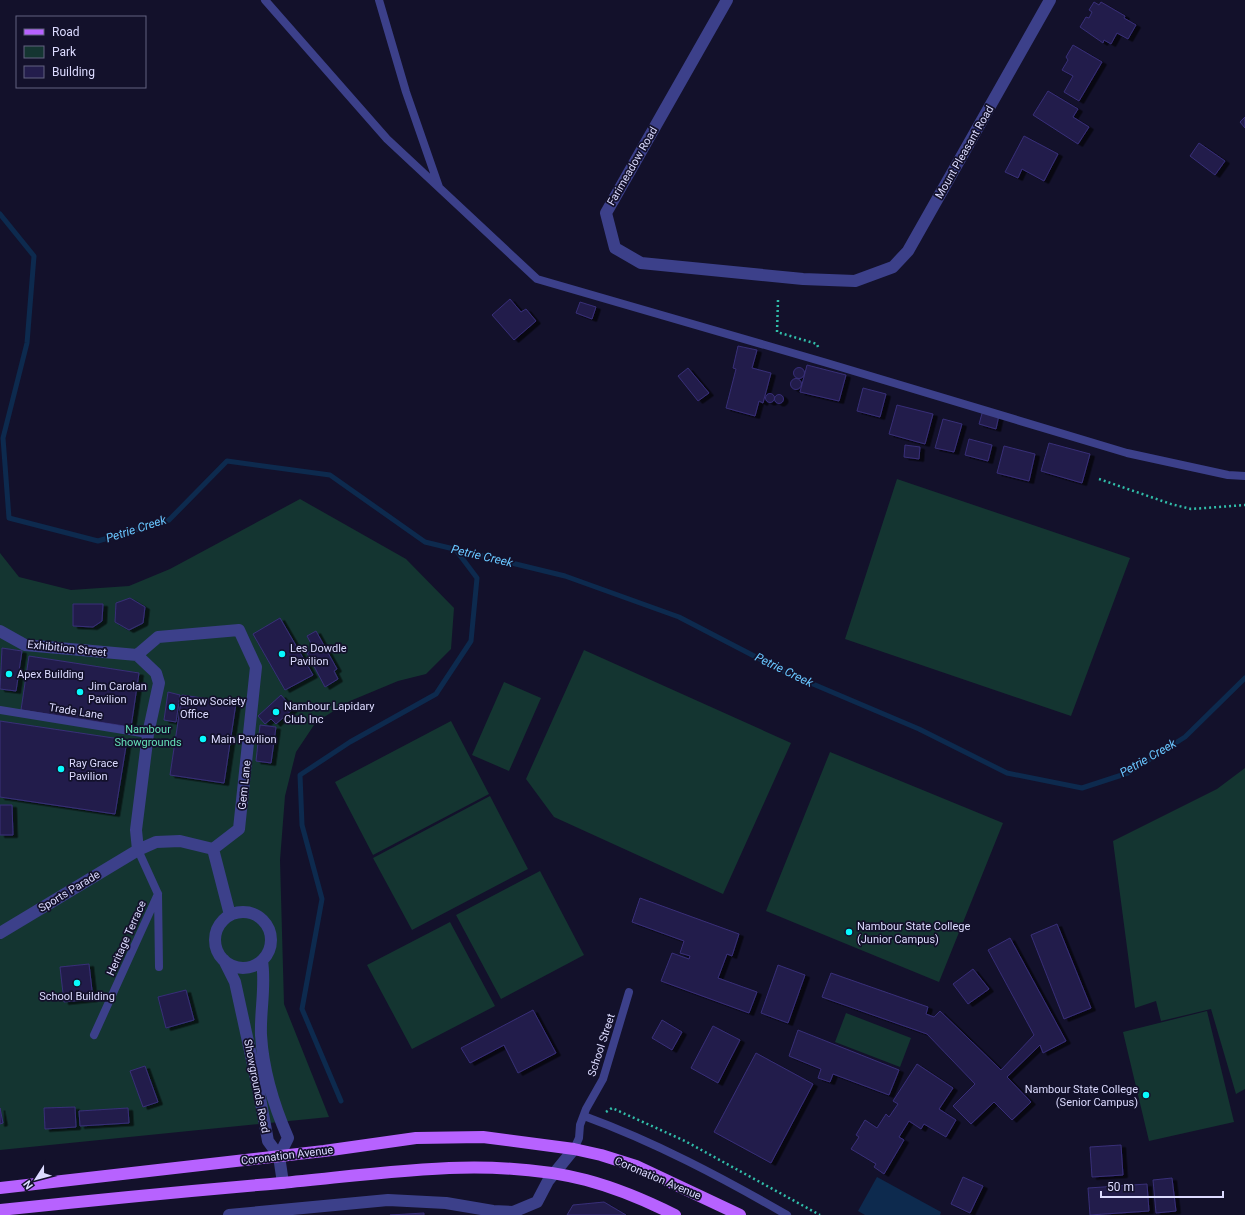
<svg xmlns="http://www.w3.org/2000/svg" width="1245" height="1215" font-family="Roboto,sans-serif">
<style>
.green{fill:#143531}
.water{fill:#0d2a4e}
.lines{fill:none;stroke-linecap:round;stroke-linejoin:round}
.stream{stroke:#0d2a4e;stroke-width:5}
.building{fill:#231d4c;stroke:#382f78;filter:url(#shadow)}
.path{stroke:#31bda9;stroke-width:2.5;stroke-dasharray:2 3;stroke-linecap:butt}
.lane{stroke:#3c408a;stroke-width:8}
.street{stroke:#3c408a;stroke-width:12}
.primary{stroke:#b762ff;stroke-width:12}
.poi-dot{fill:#08fafe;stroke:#13112b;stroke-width:1.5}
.labels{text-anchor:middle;stroke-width:3.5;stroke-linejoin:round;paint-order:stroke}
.street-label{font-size:11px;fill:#dcdbff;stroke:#13112b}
.poi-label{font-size:11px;fill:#dcdbff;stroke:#13112b;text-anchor:start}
.park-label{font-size:11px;fill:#65e1b8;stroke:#13112b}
.water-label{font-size:12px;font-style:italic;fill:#69c6ff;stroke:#13112b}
</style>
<defs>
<filter id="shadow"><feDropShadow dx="4.5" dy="2.5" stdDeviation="0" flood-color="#0009"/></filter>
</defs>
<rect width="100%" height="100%" fill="#13112b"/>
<path class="green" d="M 897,479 L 1130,558 L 1071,716 L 845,639 Z
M 300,499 L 406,559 L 454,608 L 451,649 L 426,674 L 398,681 L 350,701 L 316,722 L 296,752 L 285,796 L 280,860 L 284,1004 L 329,1117 L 0,1150 L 0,553 L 19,577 L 71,590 L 129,586 L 170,569 Z
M 584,650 L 791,743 L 723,894 L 554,817 L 526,779 Z
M 504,682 L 541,698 L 509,771 L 472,755 Z
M 451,721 L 489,794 L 373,855 L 335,782 Z
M 830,752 L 1003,823 L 939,982 L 766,911 Z
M 1245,768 L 1245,1089 L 1236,1094 L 1211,1009 L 1161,1021 L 1156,1001 L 1135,1008 L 1113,841 L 1217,789 Z
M 490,796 L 528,869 L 412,930 L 373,858 Z
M 540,871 L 584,955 L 501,999 L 456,915 Z
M 450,922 L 495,1006 L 412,1049 L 367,965 Z
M 1207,1011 L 1234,1122 L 1149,1141 L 1123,1032 Z
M 846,1013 L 911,1038 L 900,1067 L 835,1042 Z"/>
<path class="water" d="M 877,1177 L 941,1212 L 940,1215 L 865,1215 L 858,1211 Z"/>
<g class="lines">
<path class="stream" d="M 0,214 L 34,256 L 27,343 L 3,438 L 9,518 L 98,541 L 169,520 L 227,461 L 330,475 L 425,542 L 565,576 L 679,617 L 787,673 L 919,729 L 1007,773 L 1082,788 L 1128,773 L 1185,737 L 1245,678
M 341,1101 L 302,1009 L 322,899 L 302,825 L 300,775 L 350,742 L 436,694 L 471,641 L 477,578 L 456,550"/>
</g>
<path class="building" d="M 1094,2 L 1099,5 L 1101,2 L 1125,16 L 1124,18 L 1136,25 L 1128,39 L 1117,33 L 1111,44 L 1104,40 L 1103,43 L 1080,27 L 1086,17 L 1089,18 L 1092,12 L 1089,10 Z
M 1073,45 L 1102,62 L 1079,101 L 1064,92 L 1073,76 L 1062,70 L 1068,60 L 1066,57 Z
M 1048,91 L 1078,109 L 1073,117 L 1089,127 L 1078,144 L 1033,115 Z
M 1245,117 L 1245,128 L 1240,122 Z
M 1024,136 L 1058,154 L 1044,181 L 1022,169 L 1018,178 L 1005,172 Z
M 1199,143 L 1225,161 L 1215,175 L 1190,156 Z
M 510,299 L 521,312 L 526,309 L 536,321 L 514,340 L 492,315 Z
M 580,302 L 596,307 L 592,319 L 576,313 Z
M 738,346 L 757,350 L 752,368 L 771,373 L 763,403 L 759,401 L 755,416 L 726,408 L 736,369 L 733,368 Z
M 807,365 L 846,375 L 839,401 L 800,392 Z
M793.5 373a5.5 5.5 0 1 1 11 0a5.5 5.5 0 1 1-11 0Z
M 688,368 L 709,393 L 698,401 L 678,376 Z
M790.5 384a5.5 5.5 0 1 1 11 0a5.5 5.5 0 1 1-11 0Z
M 863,388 L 886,394 L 880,417 L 857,411 Z
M765.5 398a4.5 4.5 0 1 1 9 0a4.5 4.5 0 1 1-9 0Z
M774.5 399a4.5 4.5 0 1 1 9 0a4.5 4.5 0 1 1-9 0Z
M 897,405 L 933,414 L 925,444 L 889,434 Z
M 983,410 L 999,415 L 996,429 L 979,424 Z
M 943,419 L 962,424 L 954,452 L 935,448 Z
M 969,439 L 992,445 L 988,461 L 965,455 Z
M 1049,443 L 1090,454 L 1082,483 L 1041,471 Z
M 905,445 L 920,447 L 919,459 L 904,457 Z
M 1004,446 L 1035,454 L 1029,481 L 997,473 Z
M 130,598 L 145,607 L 143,623 L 129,630 L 115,622 L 116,603 Z
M 73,604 L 103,604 L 102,621 L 93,627 L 73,626 Z
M 280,618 L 313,675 L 285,690 L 253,634 Z
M 316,631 L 337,669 L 334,671 L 338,679 L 325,687 L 307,653 L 314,649 L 307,636 Z
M 2,648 L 22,651 L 16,691 L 0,689 Z
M 29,656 L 139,673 L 131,727 L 21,710 Z
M 168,692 L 180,695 L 176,722 L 164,720 Z
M 182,695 L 236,703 L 224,783 L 170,775 Z
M 281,695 L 293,709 L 276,724 L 271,719 L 265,724 L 258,716 Z
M 0,721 L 127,740 L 115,814 L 0,797 Z
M 260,725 L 276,727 L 271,763 L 256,761 Z
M 0,805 L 12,805 L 13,835 L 0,835 Z
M 640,898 L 739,934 L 732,956 L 727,954 L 718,978 L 757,992 L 749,1013 L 661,981 L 672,953 L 689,959 L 690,956 L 680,953 L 684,941 L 632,922 Z
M 1057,924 L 1091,1008 L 1064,1019 L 1031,935 Z
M 1010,938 L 1066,1041 L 1043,1053 L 1040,1045 L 1007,1077 L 1031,1102 L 1012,1120 L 994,1102 L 971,1124 L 953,1106 L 975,1084 L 927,1034 L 822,997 L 831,973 L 928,1007 L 926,1014 L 934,1017 L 940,1011 L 1001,1070 L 1034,1035 L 988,950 Z
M 89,964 L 93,999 L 64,1002 L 60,967 Z
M 778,965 L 805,975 L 788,1023 L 761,1013 Z
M 973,969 L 989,989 L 968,1004 L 953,984 Z
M 186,990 L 194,1020 L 166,1028 L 158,997 Z
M 533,1010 L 556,1053 L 518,1073 L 504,1045 L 470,1063 L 461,1048 Z
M 662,1020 L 682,1032 L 672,1050 L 652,1038 Z
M 713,1026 L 740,1040 L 718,1083 L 691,1068 Z
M 798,1030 L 899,1070 L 889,1095 L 833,1074 L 830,1082 L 818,1078 L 821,1069 L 789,1056 Z
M 756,1053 L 813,1084 L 771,1163 L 714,1132 Z
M 917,1064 L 953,1088 L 939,1109 L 956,1120 L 946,1137 L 924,1124 L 921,1129 L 909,1121 L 899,1137 L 904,1140 L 884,1174 L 874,1167 L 876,1164 L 851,1149 L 859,1137 L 856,1135 L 865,1120 L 877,1128 L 886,1114 L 889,1117 L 898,1104 L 893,1101 Z
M 145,1066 L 158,1102 L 143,1107 L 130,1071 Z
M 75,1107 L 76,1127 L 45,1129 L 44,1108 Z
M 0,1108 L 3,1123 L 0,1124 Z
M 128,1108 L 129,1123 L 80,1126 L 79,1111 Z
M 1121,1145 L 1123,1175 L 1092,1177 L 1090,1147 Z
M 963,1177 L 983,1186 L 970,1213 L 951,1204 Z
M 1172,1178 L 1176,1211 L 1156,1213 L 1153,1180 Z
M 1147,1184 L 1149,1211 L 1090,1215 L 1088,1188 Z
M 604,1202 L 626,1215 L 567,1215 L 573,1205 Z
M 424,1213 L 424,1215 L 390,1215 Z"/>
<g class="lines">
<path class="path" d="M 778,300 L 777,332 L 817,344 L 818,347
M 1099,479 L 1171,504 L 1191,509 L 1245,505
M 606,1112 L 612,1108 L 685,1141 L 820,1215"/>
<path class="lane" d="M 265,0 L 387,139 L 537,279 L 827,363 L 1127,453 L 1228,475 L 1245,476
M 379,0 L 406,92 L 439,187
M 0,710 L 148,734
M 138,850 L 158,894 L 159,967
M 94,1035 L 158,894
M 584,1116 C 655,1142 721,1177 787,1215
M 574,1149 L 579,1138 L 580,1125 L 586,1109 L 603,1079 L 629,992"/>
<path class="street" d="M 727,0 L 606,213 L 615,248 L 641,263 L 803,279 L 855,281 L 893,267 L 908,251 L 1050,0
M 0,631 L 25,645 L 137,655
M 137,655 L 158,637 L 239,630 L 256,667 L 239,829 L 213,849
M 137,655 L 156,673 L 159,683 L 148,734 L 136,830 L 138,850
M215 940a28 28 0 1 1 56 0a28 28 0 1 1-56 0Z
M 0,933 L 138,850 L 156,842 L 180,841 L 213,849 L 230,915
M 224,960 L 235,982 L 259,1092 L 268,1141 L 279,1156
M 262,961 C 266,986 260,1010 261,1035 C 263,1069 274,1106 288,1138 L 279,1156
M 279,1156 L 283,1183
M 229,1215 L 388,1200 L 446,1203 L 493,1211 L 513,1212 L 537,1202 L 548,1181 L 574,1149"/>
<path class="primary" d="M 0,1188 L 324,1151 L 416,1138 L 483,1137 L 574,1149 L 601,1155 L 636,1166 L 740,1215
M 0,1210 C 94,1200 187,1191 281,1183 C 380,1174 487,1155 586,1180 C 616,1188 647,1201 675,1215"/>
</g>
<g class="poi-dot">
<circle cx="282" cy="654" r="4"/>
<circle cx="9" cy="674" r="4"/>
<circle cx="80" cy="692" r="4"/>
<circle cx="172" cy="707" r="4"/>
<circle cx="276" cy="712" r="4"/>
<circle cx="203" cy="739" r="4"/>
<circle cx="61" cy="769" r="4"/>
<circle cx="849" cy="932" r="4"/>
<circle cx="77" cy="983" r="4"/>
<circle cx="1146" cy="1095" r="4"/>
</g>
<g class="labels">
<g class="street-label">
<text transform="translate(964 152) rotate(-60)" y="4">Mount Pleasant Road</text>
<text transform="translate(632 166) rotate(-60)" y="4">Farimeadow Road</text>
<text transform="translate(67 648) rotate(6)" y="4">Exhibition Street</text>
<text transform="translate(76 711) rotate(9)" y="4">Trade Lane</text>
<text transform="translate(244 785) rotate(-84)" y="4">Gem Lane</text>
<text transform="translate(69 891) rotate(-31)" y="4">Sports Parade</text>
<text transform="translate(126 938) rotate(-66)" y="4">Heritage Terrace</text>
<text transform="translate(601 1045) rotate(-72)" y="4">School Street</text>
<text transform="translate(257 1086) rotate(79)" y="4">Showgrounds Road</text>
<text transform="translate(287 1155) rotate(-7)" y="4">Coronation Avenue</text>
<text transform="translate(658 1178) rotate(23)" y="4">Coronation Avenue</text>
</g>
<g class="poi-label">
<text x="290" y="652">Les Dowdle<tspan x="290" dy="13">Pavilion</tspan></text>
<text x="17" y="678">Apex Building</text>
<text x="88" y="690">Jim Carolan<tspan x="88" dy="13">Pavilion</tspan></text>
<text x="180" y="705">Show Society<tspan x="180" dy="13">Office</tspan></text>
<text x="284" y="710">Nambour Lapidary<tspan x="284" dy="13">Club Inc</tspan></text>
<text x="211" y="743">Main Pavilion</text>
<text x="69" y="767">Ray Grace<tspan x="69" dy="13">Pavilion</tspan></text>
<text x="857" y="930">Nambour State College<tspan x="857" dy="13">(Junior Campus)</tspan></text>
<text x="77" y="1000" text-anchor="middle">School Building</text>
<text x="1138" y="1093" text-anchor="end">Nambour State College<tspan x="1138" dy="13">(Senior Campus)</tspan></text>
</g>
<g class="park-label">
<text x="148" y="733">Nambour<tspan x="148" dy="13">Showgrounds</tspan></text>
</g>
<g class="water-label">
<text transform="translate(136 529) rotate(-18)" y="4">Petrie Creek</text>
<text transform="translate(482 556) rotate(13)" y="4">Petrie Creek</text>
<text transform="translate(784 670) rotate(26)" y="4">Petrie Creek</text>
<text transform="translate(1148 758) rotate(-30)" y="4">Petrie Creek</text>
</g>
</g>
<rect x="16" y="16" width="130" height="72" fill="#13112b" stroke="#636280"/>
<rect x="24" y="29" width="20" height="6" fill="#b762ff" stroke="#636280"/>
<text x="52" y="36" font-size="12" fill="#dcdbff">Road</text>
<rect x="24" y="46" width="20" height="12" fill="#143531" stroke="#636280"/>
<text x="52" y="56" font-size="12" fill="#dcdbff">Park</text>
<rect x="24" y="66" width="20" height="12" fill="#231d4c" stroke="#636280"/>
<text x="52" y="76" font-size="12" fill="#dcdbff">Building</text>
<g transform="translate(36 1179) rotate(234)" stroke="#13112b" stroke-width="3" paint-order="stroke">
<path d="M0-3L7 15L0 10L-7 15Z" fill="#dcdbff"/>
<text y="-6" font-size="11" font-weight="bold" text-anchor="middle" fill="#dcdbff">N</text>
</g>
<path d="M1101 1191v6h122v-6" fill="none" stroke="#dcdbff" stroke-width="2"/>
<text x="1107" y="1191" font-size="12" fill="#dcdbff" stroke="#13112b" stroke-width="3" paint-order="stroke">50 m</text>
</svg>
